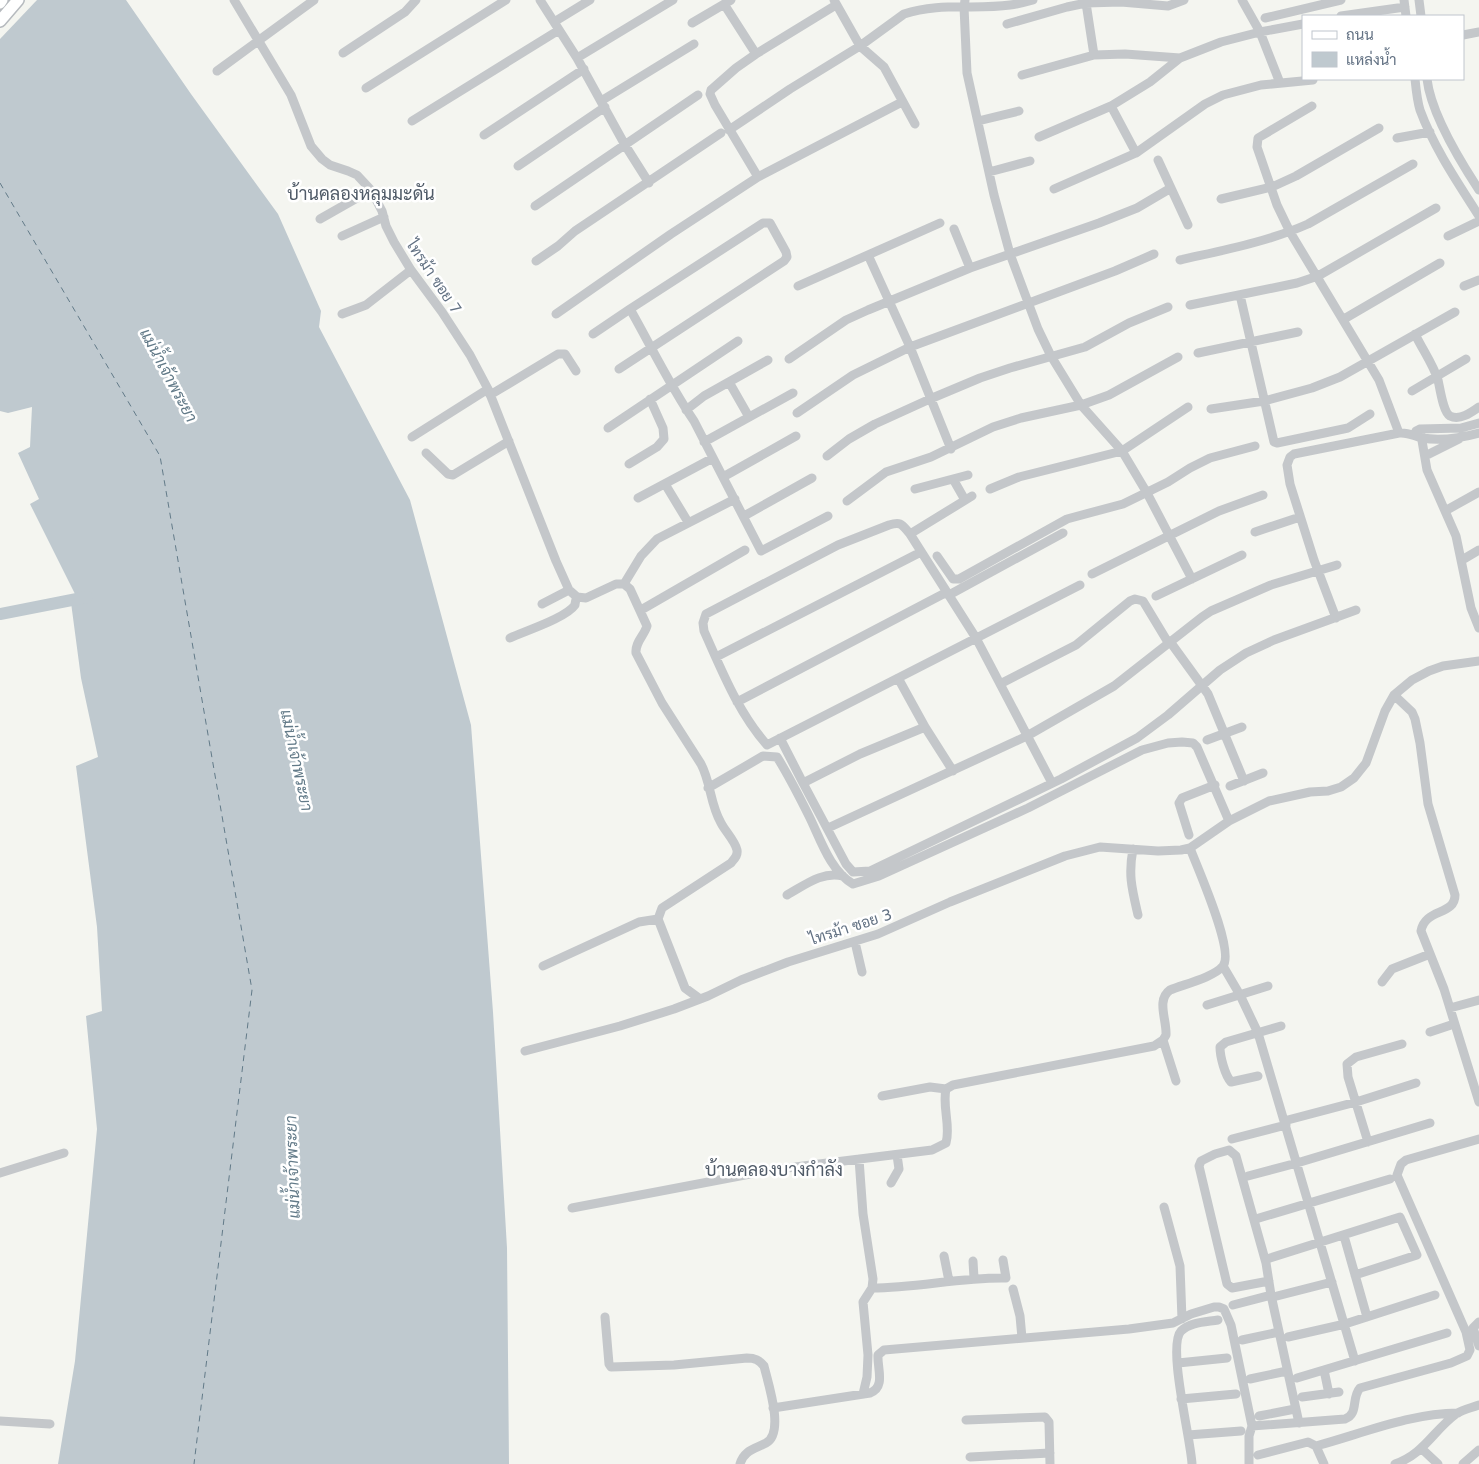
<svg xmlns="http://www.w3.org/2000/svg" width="1479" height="1464" font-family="'DejaVu Sans',Sarabun,sans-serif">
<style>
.water{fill:#bfc9cf}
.pier{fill:#f4f5f0}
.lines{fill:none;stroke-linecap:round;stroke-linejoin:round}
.river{stroke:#bfc9cf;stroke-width:12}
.ferry{stroke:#627a88;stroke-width:1;stroke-dasharray:6 5;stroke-linecap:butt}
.major-casing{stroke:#b6babe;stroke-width:14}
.minor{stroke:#c4c7ca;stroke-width:9}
.major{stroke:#fff;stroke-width:11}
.labels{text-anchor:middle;stroke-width:5;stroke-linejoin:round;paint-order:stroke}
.street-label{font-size:15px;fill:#627183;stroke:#fff}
.water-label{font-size:16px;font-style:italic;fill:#627a88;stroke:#fff}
.quarter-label{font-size:18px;fill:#505b68;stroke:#fff}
</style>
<rect width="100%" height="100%" fill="#f4f5f0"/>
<path class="water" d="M 0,0 L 126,0 L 191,94 L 278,214 L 321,311 L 319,327 L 410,500 L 471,725 L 493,1012 L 507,1248 L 509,1464 L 58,1464 L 75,1361 L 97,1129 L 86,1016 L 102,1011 L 97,927 L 76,766 L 98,757 L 81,678 L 70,595 L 75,594 L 30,504 L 39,499 L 18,453 L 30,447 L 32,407 L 8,413 L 0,411 Z"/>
<path class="pier" d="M 0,0 L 37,0 L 0,39 Z"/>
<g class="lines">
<path class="river" d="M 0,614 L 87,597"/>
<path class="ferry" d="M 0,183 L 160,456 L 252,990 L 194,1464"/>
<defs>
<path id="major" d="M 0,3 L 2,0
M 0,21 L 18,0"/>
</defs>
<use href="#major" class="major-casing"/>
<path class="minor" d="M 234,0 L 291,95 L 311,146 L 322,159 L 330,165 L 348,171 L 357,175 L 371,190 L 382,211 L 386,226 L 394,242 L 411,270 L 442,312 L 470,355 L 488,389 L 556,561 L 569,590 L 577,597
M 540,0 L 577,58 L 625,145 L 649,183
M 834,0 L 860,46 L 884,67 L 915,124
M 965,0 L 964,7 L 967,73 L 994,195 L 1010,254 L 1038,329 L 1051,356 L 1081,405 L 1122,451 L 1147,493 L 1192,579
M 1242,0 L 1260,32 L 1280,83
M 1404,0 L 1406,16
M 1419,0 L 1421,16
M 1086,3 L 1094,55
M 724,4 L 756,54
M 1341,16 L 1405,7
M 1265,18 L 1341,0
M 554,22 L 590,0
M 692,23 L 731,0
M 1007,24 L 1067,7 L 1086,3 L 1121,2 L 1168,6 L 1184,0
M 1463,35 L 1479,32
M 343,53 L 405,12 L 416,0
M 577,58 L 673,0
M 217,71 L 314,0
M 1022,75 L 1094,55 L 1125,54 L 1180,58
M 1415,79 C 1416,89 1417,100 1420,110 C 1434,148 1458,183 1479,216
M 1427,79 C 1431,114 1460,161 1479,190
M 366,88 L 506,0
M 601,101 L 694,44
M 1111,106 L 1136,153
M 1312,106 L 1258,138 L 1257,147 L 1277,205 L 1290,232 L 1379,380 L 1399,433
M 412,121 L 559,30
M 978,121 L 1019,111
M 729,130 L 790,89 L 860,46 L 904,14 C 939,2 975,10 1010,5 C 1018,4 1026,2 1033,0
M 484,135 L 584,69
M 1039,137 L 1111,106 L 1150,82 L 1180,58 L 1221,42 L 1260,32 L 1303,24
M 1397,138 L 1430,132
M 1158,160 L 1188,225
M 518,166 L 605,107
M 989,172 L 1030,161
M 758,177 L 715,105 L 710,94 L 711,90 L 736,68 L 756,54 L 836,5
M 1054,189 L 1136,153 L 1205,104 L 1223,95 L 1261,85 L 1313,80
M 1221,199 L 1272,187 L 1296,176 L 1379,128
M 535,206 L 698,95
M 320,219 L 371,190
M 954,229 L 970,268
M 342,236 L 384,217
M 1448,236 L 1479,221
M 868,255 L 910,347 L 951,449
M 1180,260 C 1224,250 1267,242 1308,224 L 1413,164
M 536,261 L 558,246 L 575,231 L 721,133
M 798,286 L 940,223
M 1464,286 L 1479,280
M 1240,295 L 1274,442 L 1277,443 L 1348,428 L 1370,414
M 1190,305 L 1297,283 L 1318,276 L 1436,208
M 342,314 L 366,305 L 411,270
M 556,314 L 671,234 L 758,177 L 902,102
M 1344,319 L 1440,263
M 593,334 L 630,309
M 1415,334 C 1422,349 1433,364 1438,380 C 1440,388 1443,412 1450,416 C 1460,421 1472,412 1479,407
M 1198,353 L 1298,332
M 789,359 L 846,320 L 868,310 L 970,268 L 1099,223 L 1137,208 L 1171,188
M 619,369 L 784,261 L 787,257 L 786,252 L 770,223 L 763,223 L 630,309 C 651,346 670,386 694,421 L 761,551 L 828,516
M 729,382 L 749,417
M 1412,391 L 1466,359
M 490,395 L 558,354 L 565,354 L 576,371
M 1211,409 L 1264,401 L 1312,388 L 1340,377 L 1455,312
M 686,410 L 704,396 L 768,360
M 797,413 L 853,375 L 910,347 L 1115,271 L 1154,254
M 608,428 L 738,341
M 1420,429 L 1427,470 L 1456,536 L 1471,608 L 1479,628
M 1416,431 L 1420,429 L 1461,428 L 1479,423
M 412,437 L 488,389
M 704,442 L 793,393
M 426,453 L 448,474 L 453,475 L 509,441
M 827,456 L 849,439 L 875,424 L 930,399 L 980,378 L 1010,368 L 1085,347 L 1129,323 L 1168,307
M 1425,456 L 1459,439
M 629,464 L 657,447 L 664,439 L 663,428 L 650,399
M 723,477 L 796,436
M 953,479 L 965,500
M 665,484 L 688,522
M 915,489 L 968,475
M 990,489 L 1019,477 L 1122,451 L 1188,407
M 972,496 L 910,534 L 976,638 L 1052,783
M 638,498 L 713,458
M 847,501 L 886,472 L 931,457 L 993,427 L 1021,418 L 1081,405 L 1109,395 L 1178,357
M 1445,511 L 1479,492
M 744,516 L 812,478
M 1255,532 L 1300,517
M 910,534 C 902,525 902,521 889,525 L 838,545 L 706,614 L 703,623 L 704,631 C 722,671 738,712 767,745 L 1080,585
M 937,556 L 953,579 L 959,579 L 1067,519 L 1123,504 L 1168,482 L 1190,468 L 1210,458 L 1255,446
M 1462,560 L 1479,550
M 1092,574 L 1219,511 L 1263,495
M 624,584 L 641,556 L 657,539 L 735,499
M 949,595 L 1063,533
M 1156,596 L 1242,555
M 577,597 L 586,598 L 616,584 L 624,584 L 630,589 L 647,626 C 644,636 635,642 636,653 L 662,703 L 701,764 C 711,783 710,804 721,823 C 725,831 735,841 737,850 C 738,856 734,859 731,863 L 662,908 L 658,919 L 685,988 L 700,999
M 542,604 L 569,590
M 641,610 L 745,550
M 1336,618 L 1314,560 L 1290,484 L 1287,465 L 1290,457 L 1294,454 L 1399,433 C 1408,432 1414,436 1422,438 C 1441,441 1461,438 1479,433
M 510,638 C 525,631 566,618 575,605 C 575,604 576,598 577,597
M 1171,643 L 1208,694 L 1244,781
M 716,657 L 921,552
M 898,678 L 925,727
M 1000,684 L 1076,645 L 1130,601 L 1135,599 L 1143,601 L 1169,644
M 1394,695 L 1412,712 L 1415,719 L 1420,743 L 1428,804 L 1455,895 C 1455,916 1425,908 1421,931 L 1444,989 L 1479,1102
M 737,702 L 947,592
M 780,738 L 803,783
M 1207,740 L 1242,727
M 953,771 L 925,727 L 860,754 L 803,783 L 846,864 L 853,872 L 870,871 L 1061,779 L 1137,738 L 1168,715 L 1220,670 L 1246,653 L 1274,640 L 1356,610
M 1230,786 L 1263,773
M 708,788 L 763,756 L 777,757 C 789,776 799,796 809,816 C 820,838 830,871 853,884 L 879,876 L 1028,808 L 1142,750 L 1168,743 L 1182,742 L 1193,743 L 1197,747 L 1229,821
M 828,828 L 1027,736 L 1114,686 L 1202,617 L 1211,611 L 1271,585 L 1337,565
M 1189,835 L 1179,803 L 1182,798 L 1215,785
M 1133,849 C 1128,875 1132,889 1138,915
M 787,895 C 805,885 822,871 843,876
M 855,942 L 862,972
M 543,966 L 639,922 L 658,919
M 1223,966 L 1240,995 L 1258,1033 L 1355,1361
M 1382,982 L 1392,969 L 1430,954
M 1207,1005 L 1268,986
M 1450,1008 L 1479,1000
M 1430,1032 L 1454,1024
M 1163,1040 L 1176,1081
M 525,1051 L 620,1026 L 674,1009 L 708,996 L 741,980 L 788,962 L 878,934 L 950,902 L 1065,856 L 1100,847 L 1158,851 L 1181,850 L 1190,848 L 1229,821 L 1269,801 L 1310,792 L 1328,791 L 1341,787 L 1354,778 L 1366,763 L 1385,711 L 1394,695 L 1412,680 L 1429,671 L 1443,666 L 1479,661
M 1258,1076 L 1231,1082 C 1225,1075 1220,1057 1220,1047 L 1226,1042 L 1281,1026
M 882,1096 L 930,1087 L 946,1089
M 1284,1121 L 1356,1102 L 1416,1083
M 1232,1139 L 1286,1125
M 1368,1142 L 1348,1077 L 1347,1064 L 1356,1057 L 1402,1044
M 859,1159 L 863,1214 L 873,1279 L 872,1288 L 863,1302 L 868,1355 L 867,1377 L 863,1394
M 0,1173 L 64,1153
M 1248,1176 L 1297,1163 L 1430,1123
M 891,1183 L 899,1169 L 897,1155
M 1164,1207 L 1180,1266 L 1182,1319
M 572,1208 L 771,1170 L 932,1150 L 946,1143 C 951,1126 942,1107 946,1089 L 953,1085 L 1154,1046 L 1163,1040 L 1166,1035 C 1167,1020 1156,1000 1170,990 C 1185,984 1214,977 1223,966 C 1235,951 1197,867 1190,848
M 1259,1218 L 1390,1179
M 1344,1236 L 1367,1317
M 944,1256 L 949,1281
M 1270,1258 L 1400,1217 L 1417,1255 L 1355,1275
M 973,1261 L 974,1278
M 1269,1281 L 1232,1288 L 1227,1284 L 1199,1166 L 1201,1161 L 1215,1154 L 1229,1150 L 1236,1156 L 1266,1263 L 1271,1295
M 872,1288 C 917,1288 961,1277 1006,1278 L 1003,1260
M 1013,1289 L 1020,1316 L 1022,1338
M 1277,1296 L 1332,1282
M 1233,1305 L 1271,1295 L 1299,1423
M 605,1317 L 609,1364 L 611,1367 L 674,1365 L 747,1358 C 755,1358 759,1360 764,1366 C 768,1383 785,1433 766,1443 C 755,1449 744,1450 740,1464
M 1479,1322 L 1473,1328 L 1479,1346
M 1288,1337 L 1345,1324 L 1435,1295
M 1242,1340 L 1279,1332
M 1178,1363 L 1227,1358
M 1324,1370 L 1329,1394
M 1297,1378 L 1447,1333
M 1250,1379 L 1287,1371
M 1302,1397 L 1339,1392
M 1181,1399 L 1236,1394
M 773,1408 L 870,1393 C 886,1387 877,1368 878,1355 L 884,1350 L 1129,1329 L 1173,1323 L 1191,1314 L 1214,1307 L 1219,1307 L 1224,1309 L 1231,1325 L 1252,1426 L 1249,1436 L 1249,1464
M 1259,1416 L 1295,1409
M 966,1420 L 1045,1417 L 1049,1422 L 1050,1464
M 0,1421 L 50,1424
M 1252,1426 L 1345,1419 C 1359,1414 1351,1398 1360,1388 L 1451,1363 L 1467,1356 L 1470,1350 L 1466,1332 L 1397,1175 L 1401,1164 L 1406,1160 L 1479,1139
M 1188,1435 L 1241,1431
M 1316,1446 C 1361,1434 1411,1413 1458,1413
M 1422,1449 L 1438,1464
M 1258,1455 L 1308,1442 L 1316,1446 L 1324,1464
M 970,1457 L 1050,1453
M 1192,1464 C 1191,1440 1167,1346 1181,1331 C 1190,1322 1206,1322 1218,1320
M 1395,1464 C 1424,1454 1433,1431 1456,1414 C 1463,1409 1471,1408 1479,1405
M 1463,1464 L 1479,1450"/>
<use href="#major" class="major"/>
</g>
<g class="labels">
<g class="street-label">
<text transform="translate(434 277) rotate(56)" y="5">ไทรม้า ซอย 7</text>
<text transform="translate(851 927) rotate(-18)" y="5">ไทรม้า ซอย 3</text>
</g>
<g class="water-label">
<text transform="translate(169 375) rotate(62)" y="6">แม่น้ำเจ้าพระยา</text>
<text transform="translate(297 760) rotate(78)" y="6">แม่น้ำเจ้าพระยา</text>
<text transform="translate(292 1167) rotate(-92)" y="6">แม่น้ำเจ้าพระยา</text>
</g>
<g class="quarter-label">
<text x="361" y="200">บ้านคลองหลุมมะดัน</text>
<text x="774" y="1176">บ้านคลองบางกำลัง</text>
</g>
</g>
<rect x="1302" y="15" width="162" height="65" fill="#ffffff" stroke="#c0c6cd"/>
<rect x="1312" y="31" width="25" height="8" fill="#ffffff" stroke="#c0c6cd"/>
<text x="1346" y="40" font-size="15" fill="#627183">ถนน</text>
<rect x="1312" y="52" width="25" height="15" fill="#bfc9cf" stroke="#c0c6cd"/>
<text x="1346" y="65" font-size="15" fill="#627183">แหล่งน้ำ</text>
</svg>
